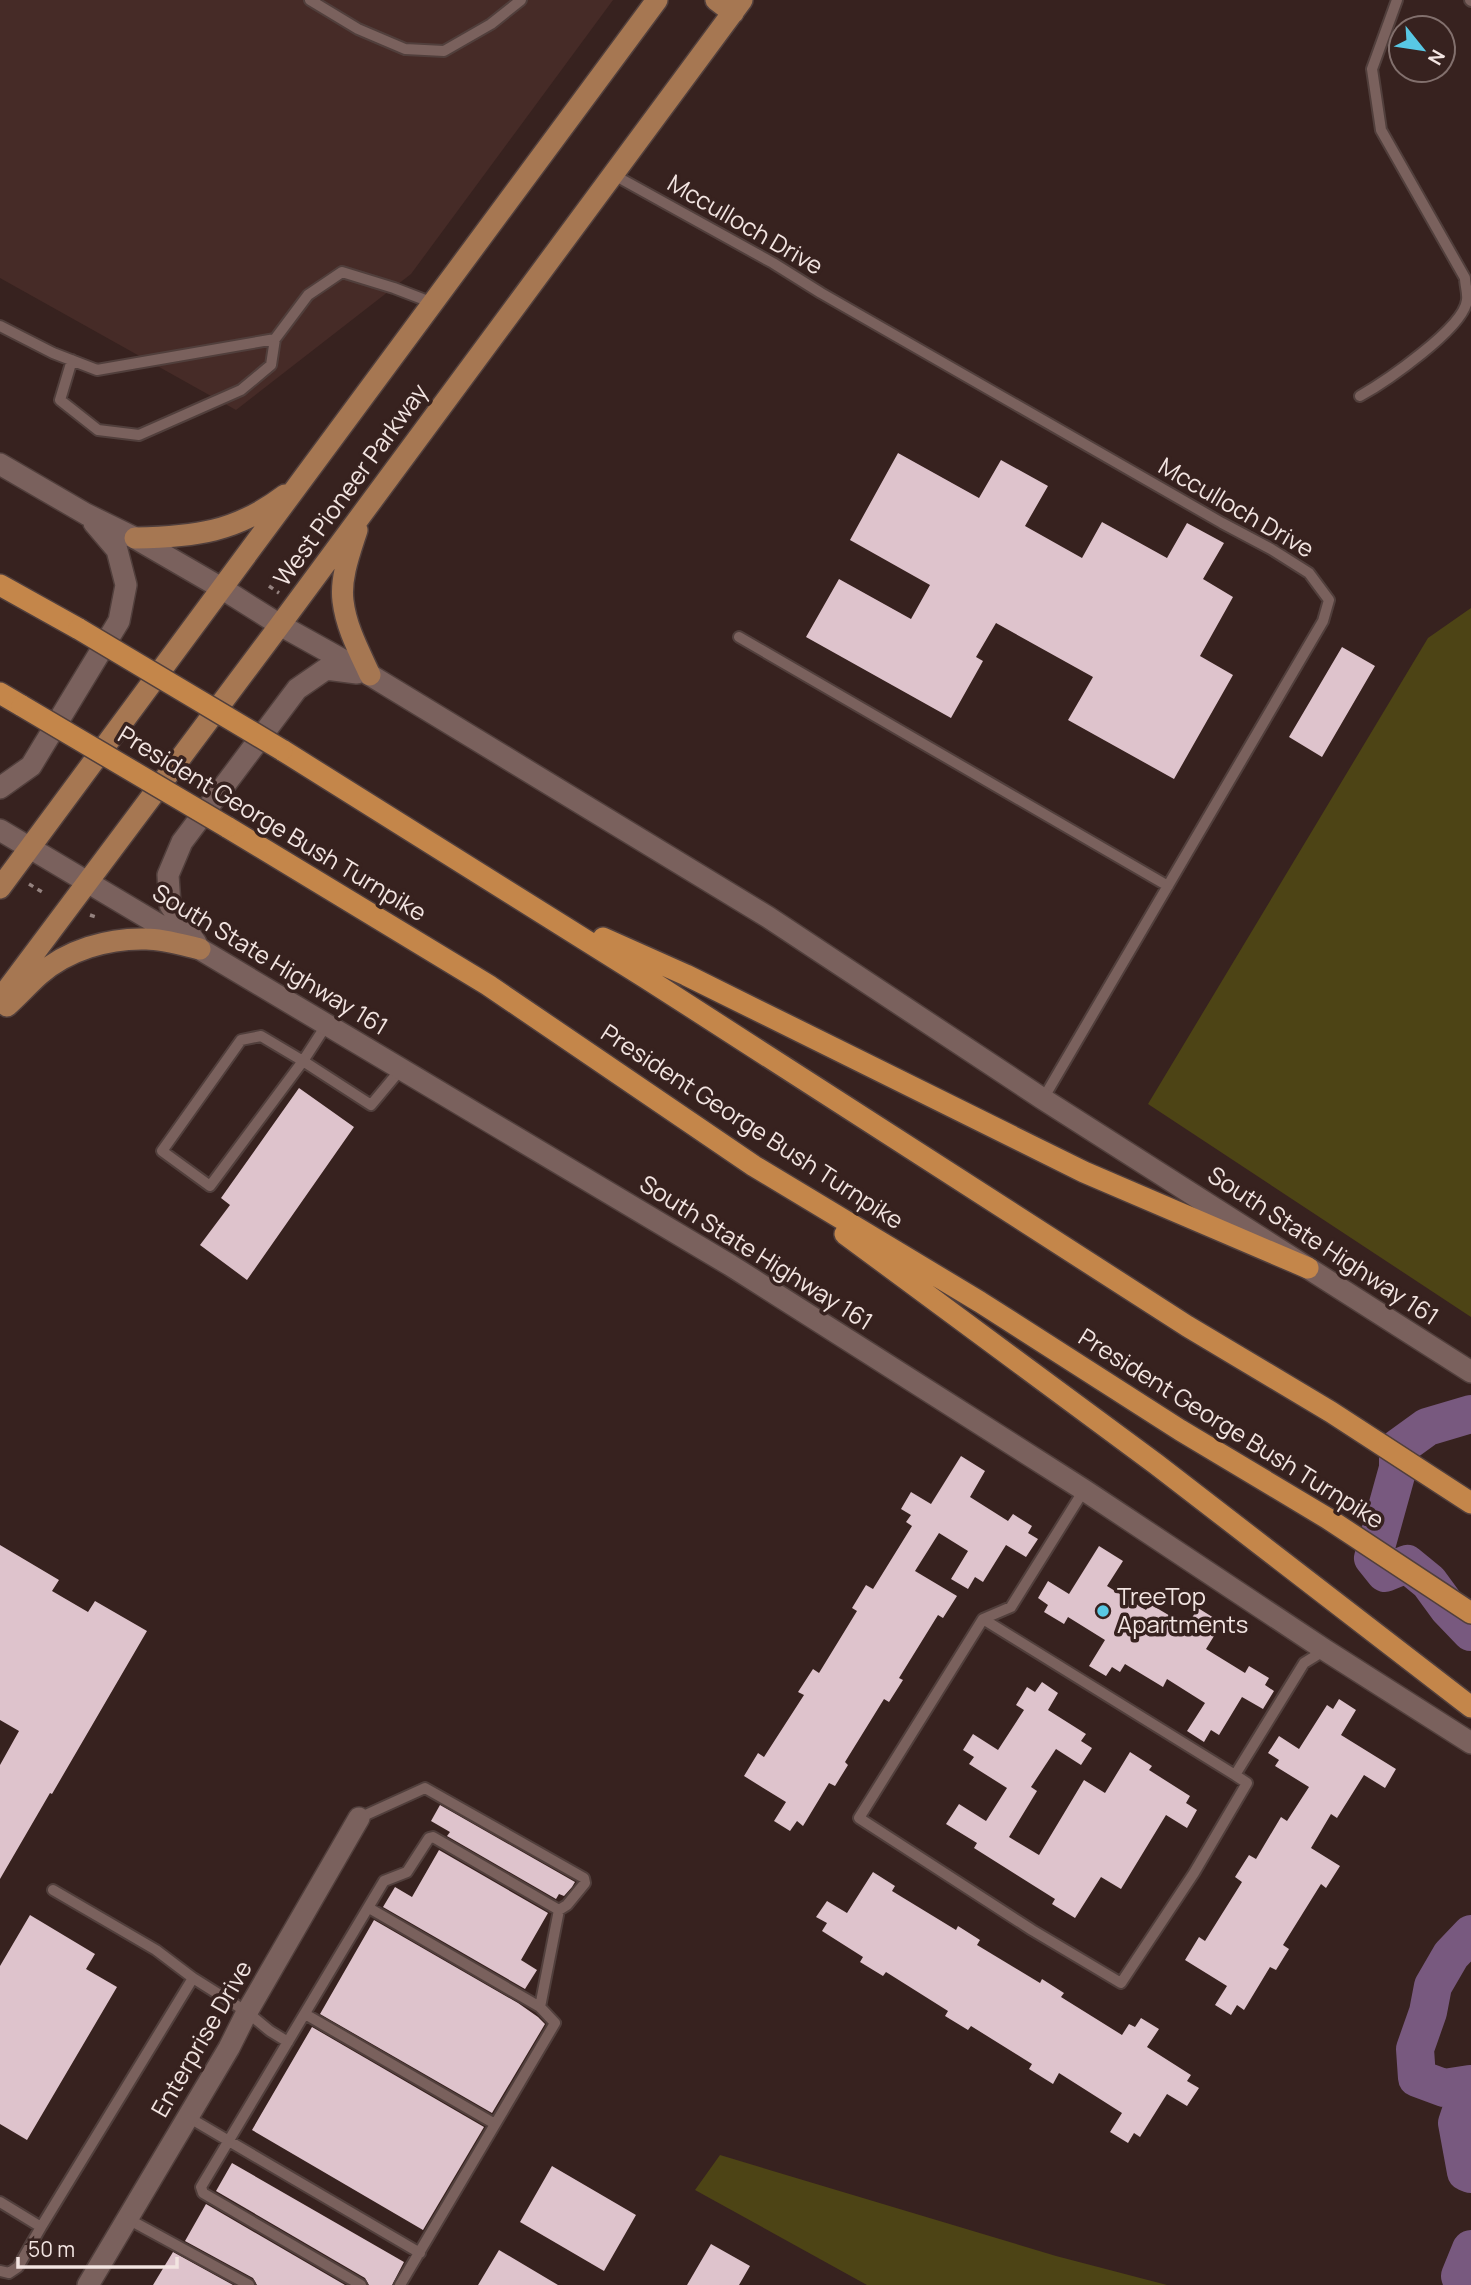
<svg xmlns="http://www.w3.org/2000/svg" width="1471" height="2285" font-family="Manrope,sans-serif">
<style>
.built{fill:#462b27}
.green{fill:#4d4415}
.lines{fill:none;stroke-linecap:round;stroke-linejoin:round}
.river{stroke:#78597f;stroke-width:38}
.building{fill:#dec3cc}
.lane-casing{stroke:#513f3c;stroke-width:14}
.street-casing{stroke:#513f3c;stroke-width:24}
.secondary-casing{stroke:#513f3c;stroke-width:24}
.primary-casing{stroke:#513f3c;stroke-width:24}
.highway-casing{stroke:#513f3c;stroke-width:24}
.path{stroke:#94827f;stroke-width:3.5;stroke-dasharray:5 5;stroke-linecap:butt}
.lane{stroke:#7a615d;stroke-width:10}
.street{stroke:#7a615d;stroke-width:21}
.secondary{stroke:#7a615d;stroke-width:21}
.primary{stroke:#a67752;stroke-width:21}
.highway{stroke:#c4864a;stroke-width:21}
.highway-bridge-casing{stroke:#513f3c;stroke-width:24;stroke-linecap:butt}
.highway-bridge{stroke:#c4864a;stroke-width:21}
.poi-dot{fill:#58c8e4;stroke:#37221f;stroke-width:2.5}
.labels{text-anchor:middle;stroke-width:7;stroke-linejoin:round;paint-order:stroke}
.street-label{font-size:24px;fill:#f2e4e1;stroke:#37221f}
.poi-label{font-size:24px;fill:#f2e4e1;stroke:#37221f;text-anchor:start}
</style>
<rect width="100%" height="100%" fill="#37221f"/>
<path class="built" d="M 0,0 L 613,0 L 411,274 L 236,410 L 0,278 Z"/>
<path class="green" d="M 1471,608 L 1471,1317 L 1148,1104 L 1428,638 Z
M 720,2155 L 1056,2256 L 1167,2285 L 867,2285 L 695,2190 Z"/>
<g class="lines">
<path class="river" d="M 1471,1414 L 1427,1427 L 1398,1448 L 1398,1468 L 1373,1558 L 1385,1573 L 1407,1564 L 1429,1582 L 1448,1608 L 1471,1632
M 1471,1934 L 1451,1955 L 1433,1986 L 1428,2012 L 1415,2049 L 1417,2078 L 1444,2088 L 1470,2084 L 1457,2123 L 1466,2172 L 1471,2174
M 1463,2285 L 1460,2276 L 1471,2249"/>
</g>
<path class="building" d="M 898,453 L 979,498 L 1001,460 L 1048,486 L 1025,526 L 1082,558 L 1102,522 L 1167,558 L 1187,523 L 1224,543 L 1203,579 L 1233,597 L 1200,656 L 1233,675 L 1174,779 L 1068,720 L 1093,677 L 996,623 L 976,657 L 983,661 L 951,718 L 806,637 L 839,579 L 911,619 L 930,585 L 850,540 Z
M 1342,647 L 1375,666 L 1322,757 L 1289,737 Z
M 299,1088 L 354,1127 L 247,1280 L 200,1245 L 230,1205 L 221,1198 Z
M 961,1456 L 985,1471 L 970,1497 L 1008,1521 L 1013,1514 L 1032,1526 L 1028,1533 L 1038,1539 L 1026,1557 L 1006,1545 L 983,1582 L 975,1577 L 968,1589 L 951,1579 L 968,1551 L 939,1533 L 915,1571 L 957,1596 L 943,1618 L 938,1615 L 899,1678 L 903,1680 L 889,1702 L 884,1699 L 845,1762 L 848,1765 L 835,1786 L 829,1783 L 803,1826 L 797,1821 L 790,1831 L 774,1821 L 786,1802 L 744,1776 L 758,1753 L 764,1757 L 804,1695 L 798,1692 L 813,1669 L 819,1673 L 857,1611 L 852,1608 L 866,1585 L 873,1589 L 912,1526 L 906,1522 L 911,1515 L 901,1509 L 911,1492 L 931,1504 Z
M 0,1545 L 59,1580 L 52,1591 L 88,1612 L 95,1601 L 147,1631 L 52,1794 L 50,1793 L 0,1879 L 0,1765 L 19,1731 L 0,1720 Z
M 1099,1546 L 1123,1561 L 1107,1586 L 1146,1610 L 1150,1604 L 1187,1626 L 1198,1608 L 1222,1623 L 1206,1649 L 1245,1673 L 1249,1666 L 1269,1678 L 1265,1685 L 1274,1691 L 1263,1709 L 1242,1697 L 1219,1735 L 1211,1730 L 1204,1742 L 1187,1731 L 1205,1703 L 1167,1679 L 1163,1687 L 1125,1664 L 1120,1672 L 1112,1667 L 1106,1676 L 1089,1666 L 1105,1640 L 1068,1617 L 1064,1624 L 1044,1612 L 1048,1605 L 1038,1598 L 1048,1581 L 1069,1594 Z
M 1042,1682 L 1058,1693 L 1048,1710 L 1086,1734 L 1081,1741 L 1092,1748 L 1081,1765 L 1056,1749 L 1031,1787 L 1037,1791 L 1009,1837 L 1039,1855 L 1084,1780 L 1105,1793 L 1130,1752 L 1152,1766 L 1149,1770 L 1190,1796 L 1186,1803 L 1197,1810 L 1187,1828 L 1166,1815 L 1121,1889 L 1101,1877 L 1075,1918 L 1052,1904 L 1055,1899 L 974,1848 L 977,1843 L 946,1824 L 959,1804 L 986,1821 L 1007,1788 L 969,1764 L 974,1757 L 963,1750 L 973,1734 L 998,1750 L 1024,1710 L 1016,1705 L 1027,1687 L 1035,1692 Z
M 1339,1699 L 1356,1710 L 1341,1735 L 1396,1769 L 1385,1788 L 1364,1775 L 1337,1818 L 1331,1814 L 1311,1848 L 1340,1866 L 1326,1888 L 1321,1884 L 1283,1945 L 1289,1949 L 1276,1970 L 1270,1967 L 1244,2010 L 1237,2005 L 1231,2015 L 1215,2005 L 1227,1986 L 1185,1960 L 1199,1937 L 1205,1941 L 1242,1882 L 1235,1877 L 1249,1855 L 1256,1859 L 1281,1817 L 1287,1821 L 1309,1787 L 1275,1766 L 1279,1760 L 1268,1753 L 1279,1736 L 1299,1749 L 1327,1705 L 1333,1709 Z
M 440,1805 L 575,1882 L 572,1887 L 564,1896 L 559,1894 L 556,1899 L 447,1836 L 450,1832 L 431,1821 Z
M 439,1850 L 548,1913 L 521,1960 L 537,1970 L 525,1989 L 383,1907 L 395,1887 L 412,1897 Z
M 873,1872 L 895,1886 L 892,1891 L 956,1930 L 958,1926 L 980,1940 L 977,1945 L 1040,1983 L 1042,1979 L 1064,1993 L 1061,1997 L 1122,2035 L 1129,2024 L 1135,2027 L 1141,2018 L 1159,2029 L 1147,2047 L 1191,2075 L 1187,2081 L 1199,2088 L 1187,2106 L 1167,2094 L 1140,2137 L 1134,2133 L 1128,2143 L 1110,2132 L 1122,2113 L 1059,2073 L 1053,2084 L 1029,2069 L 1032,2064 L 971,2026 L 968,2030 L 945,2016 L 948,2011 L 886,1972 L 883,1976 L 860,1962 L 863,1957 L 822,1931 L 827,1923 L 816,1917 L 827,1901 L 847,1913 Z
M 30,1915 L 95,1954 L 86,1969 L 117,1987 L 27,2140 L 0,2124 L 0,1966 Z
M 374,1920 L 518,2003 L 538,2017 L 545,2024 L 492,2113 L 320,2014 Z
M 312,2027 L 484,2127 L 423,2230 L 252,2130 Z
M 232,2163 L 404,2262 L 392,2285 L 369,2285 L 365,2278 L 216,2191 Z
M 552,2166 L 636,2215 L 604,2271 L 520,2222 Z
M 206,2204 L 345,2285 L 257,2285 L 253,2278 L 185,2241 Z
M 711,2244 L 750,2266 L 739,2285 L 687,2285 Z
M 499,2250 L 558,2285 L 478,2285 Z
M 173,2252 L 233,2285 L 153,2285 Z"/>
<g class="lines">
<defs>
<path id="lane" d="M 310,0 L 358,29 L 405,49 L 444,51 L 491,24 L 521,0
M 1470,0 L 1471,1
M 614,175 L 773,263 L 821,293 L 1222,523 L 1271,549 L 1309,573 L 1329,600 L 1323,621 L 1043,1099
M 0,326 L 53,353 L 97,370 L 275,339 L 308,295 L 342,272 L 394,288 L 433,303
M 72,360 L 60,400 L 98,430 L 139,435 L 241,390 L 271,365 L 275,339
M 1360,396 C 1385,382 1464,328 1467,300 C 1468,293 1465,285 1465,278 L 1381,130 L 1372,69 L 1397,0
M 739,637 L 1168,886
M 327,1024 L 303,1061 L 371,1105 L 401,1069
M 261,1036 L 303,1061 L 210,1186 L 162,1151 L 241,1040 Z
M 983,1619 L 1011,1607 L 1084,1490
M 1235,1775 L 983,1619 L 859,1818 L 1032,1930 L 1121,1983 L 1194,1873 L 1247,1783 L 1235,1775 L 1304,1663 L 1325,1650
M 359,1818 L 425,1788 L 584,1878 L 585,1883 L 567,1905 L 559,1910 L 540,2007 L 555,2023 L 400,2285
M 53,1890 L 156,1950 L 193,1978
M 369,1908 L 540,2007
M 305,2014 L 495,2124
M 188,2117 L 420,2253
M 0,2202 L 41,2227 L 193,1978 L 247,2012 L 270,2031 L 288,2042
M 128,2219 L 249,2285
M 0,2271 L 9,2273 L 18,2267 L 41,2227
M 361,2285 L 203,2193 L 201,2187 L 384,1881 L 407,1872 L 429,1838 L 433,1837 L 559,1910"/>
<path id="street" d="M 88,2285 L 229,2048 L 247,2012 L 359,1818"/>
<path id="secondary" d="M 0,464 L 86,514 L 135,538 L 223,589 L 280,625 L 370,675 L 768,917 L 1043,1099 L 1471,1372
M 0,788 L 31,766 L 119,621 L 126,585 L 117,550 L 94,523
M 0,830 L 730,1265 L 1084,1490 L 1325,1650 L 1471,1743
M 196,943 L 170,905 L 168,875 L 182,842 L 297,689 L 326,669 L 357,673"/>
<path id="primary" d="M 716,0 L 733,13
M 357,530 C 350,552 340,578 343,601 C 346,627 359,651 370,675
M 135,538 C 195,537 236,532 285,495
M 0,888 L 657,0
M 0,999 L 280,625 L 742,0
M 7,1006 C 18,996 28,985 39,975 C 67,950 108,938 146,939 C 163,939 183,945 200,949"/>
<path id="highway" d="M 0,585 L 79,629
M 0,693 L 22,706
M 282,750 L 646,978 L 1187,1326 L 1331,1412 L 1471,1503
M 227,827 L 488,985 L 754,1166 L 980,1302 L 1180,1430 L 1327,1518 L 1471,1613
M 603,938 L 686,975 L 1084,1172 L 1308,1268
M 845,1234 L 1156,1464 L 1471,1707"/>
</defs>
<use href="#lane" class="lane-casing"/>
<use href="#street" class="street-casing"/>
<use href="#secondary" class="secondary-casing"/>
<use href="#primary" class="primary-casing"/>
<use href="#highway" class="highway-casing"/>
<path class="path" d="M 269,586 L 279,593
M 29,884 L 42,892
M 90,915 L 99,918"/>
<use href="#lane" class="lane"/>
<use href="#street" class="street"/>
<use href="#secondary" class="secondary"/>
<use href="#primary" class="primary"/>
<use href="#highway" class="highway"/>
<defs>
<path id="highway-bridge" d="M 79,629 L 282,750
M 22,706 L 227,827"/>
</defs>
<use href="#highway-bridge" class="highway-bridge-casing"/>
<use href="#highway-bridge" class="highway-bridge"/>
</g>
<circle class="poi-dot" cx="1103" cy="1611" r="7"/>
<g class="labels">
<g class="street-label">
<text transform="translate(745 225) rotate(30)" y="8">Mcculloch Drive</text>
<text transform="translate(351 485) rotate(-54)" y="8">West Pioneer Parkway</text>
<text transform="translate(1236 508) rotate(30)" y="8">Mcculloch Drive</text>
<text transform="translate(272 824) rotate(31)" y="8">President George Bush Turnpike</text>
<text transform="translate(270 960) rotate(31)" y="8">South State Highway 161</text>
<text transform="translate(752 1127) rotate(33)" y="8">President George Bush Turnpike</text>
<text transform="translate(1323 1246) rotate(33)" y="8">South State Highway 161</text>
<text transform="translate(756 1253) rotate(32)" y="8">South State Highway 161</text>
<text transform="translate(1231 1429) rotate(32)" y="8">President George Bush Turnpike</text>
<text transform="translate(202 2039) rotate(-60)" y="8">Enterprise Drive</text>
</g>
<g class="poi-label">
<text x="1117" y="1605">TreeTop<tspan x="1117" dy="28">Apartments</tspan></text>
</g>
</g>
<g transform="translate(1422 49) rotate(120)"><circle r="33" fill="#37221f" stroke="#82706d" stroke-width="2"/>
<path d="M0-5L12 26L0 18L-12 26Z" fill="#58c8e4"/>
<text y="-10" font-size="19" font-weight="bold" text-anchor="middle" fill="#f2e4e1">N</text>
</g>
<path d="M18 2257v10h159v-10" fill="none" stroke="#f2e4e1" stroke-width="3.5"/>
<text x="28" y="2257" font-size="21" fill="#f2e4e1" stroke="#37221f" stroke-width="5" paint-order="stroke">50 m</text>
</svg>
